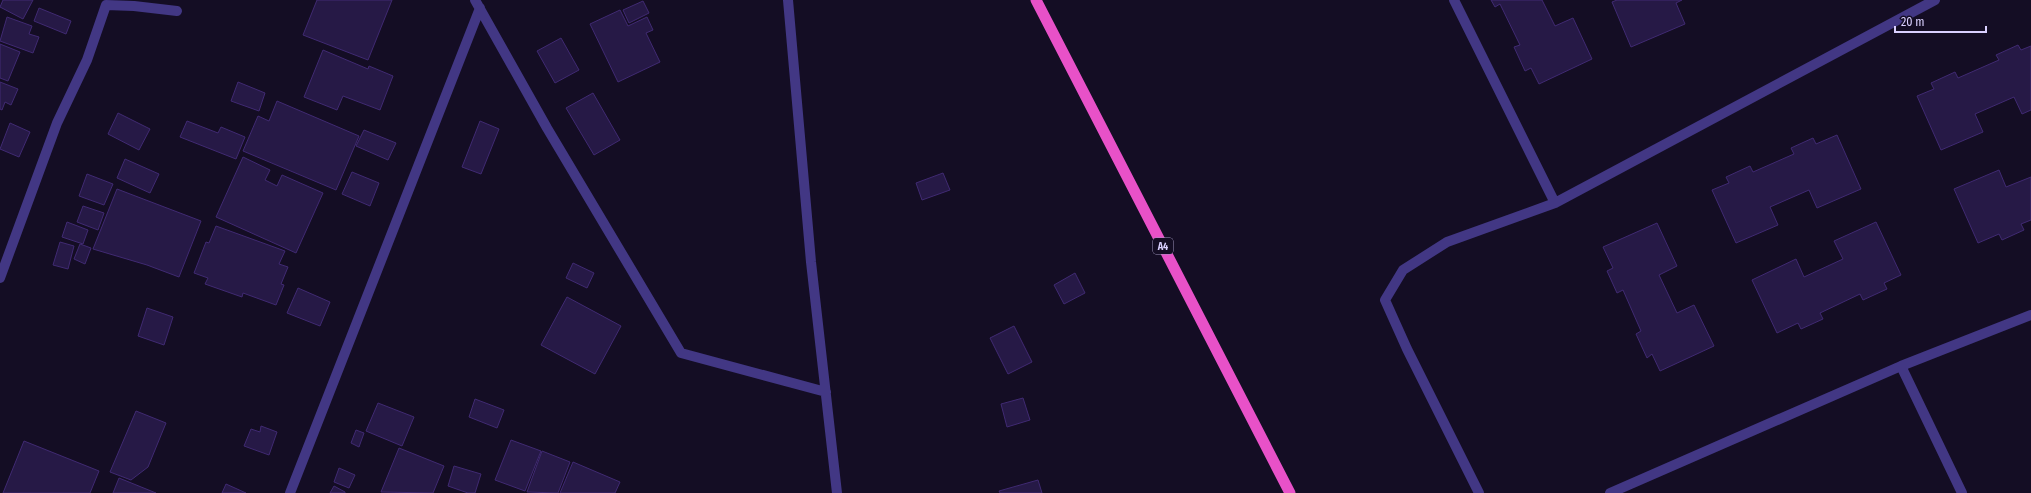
<svg xmlns="http://www.w3.org/2000/svg" width="2031" height="493" font-family="'Fira Sans Condensed',sans-serif">
<style>
.building{fill:#261946;stroke:#402a72}
.lines{fill:none;stroke-linecap:round;stroke-linejoin:round}
.minor{stroke:#423784;stroke-width:10}
.trunk{stroke:#e851c8;stroke-width:11}
.labels{text-anchor:middle;stroke-width:3.5;stroke-linejoin:round;paint-order:stroke}
.shield{fill:#140d24;stroke:#9f96bd;stroke-width:1}
.shield-label{font-size:10px;font-weight:bold;fill:#dad0ff}
</style>
<rect width="100%" height="100%" fill="#140d24"/>
<path class="building" d="M 3,0 L 33,0 L 23,19 L 0,7 Z
M 317,0 L 392,0 L 368,60 L 303,35 Z
M 1491,0 L 1542,0 L 1555,26 L 1573,18 L 1592,59 L 1539,84 L 1531,68 L 1525,71 L 1514,47 L 1520,45 L 1500,4 L 1495,7 Z
M 1617,0 L 1682,0 L 1676,3 L 1685,24 L 1631,47 L 1612,2 Z
M 643,1 L 649,13 L 629,23 L 623,10 Z
M 39,8 L 71,21 L 66,34 L 34,21 Z
M 620,10 L 628,26 L 647,17 L 653,30 L 646,33 L 660,62 L 618,82 L 590,24 Z
M 7,17 L 32,26 L 29,34 L 39,37 L 33,53 L 0,41 Z
M 561,38 L 579,70 L 555,83 L 537,51 Z
M 0,44 L 20,52 L 8,81 L 0,78 Z
M 2018,45 L 2021,50 L 2031,46 L 2031,110 L 2022,114 L 2014,97 L 1975,114 L 1983,132 L 1941,150 L 1917,96 L 1934,89 L 1931,83 L 1955,72 L 1958,78 L 1999,60 L 1996,55 Z
M 323,50 L 368,69 L 369,66 L 393,76 L 380,110 L 343,96 L 337,110 L 304,97 Z
M 0,82 L 18,89 L 11,105 L 5,102 L 2,110 L 0,109 Z
M 238,82 L 265,93 L 259,111 L 231,101 Z
M 593,93 L 620,140 L 594,155 L 566,108 Z
M 277,101 L 359,136 L 336,190 L 243,151 L 258,116 L 269,121 Z
M 118,113 L 150,129 L 139,150 L 108,134 Z
M 187,121 L 218,133 L 221,127 L 245,137 L 236,159 L 180,137 Z
M 480,121 L 499,129 L 481,174 L 462,167 Z
M 10,123 L 30,132 L 19,157 L 0,149 Z
M 364,130 L 396,143 L 388,160 L 356,146 Z
M 1837,135 L 1861,189 L 1817,208 L 1809,190 L 1770,207 L 1778,225 L 1736,243 L 1712,190 L 1729,183 L 1726,177 L 1750,166 L 1753,172 L 1794,154 L 1791,148 L 1813,138 L 1816,144 Z
M 243,157 L 270,170 L 265,180 L 277,186 L 282,175 L 323,193 L 296,253 L 216,217 Z
M 125,159 L 159,174 L 150,193 L 117,178 Z
M 1999,170 L 2006,187 L 2031,177 L 2031,220 L 2021,224 L 2024,230 L 2002,240 L 1999,234 L 1978,243 L 1954,189 Z
M 352,172 L 379,183 L 370,206 L 342,194 Z
M 943,173 L 950,190 L 922,200 L 916,183 Z
M 87,174 L 113,184 L 104,205 L 79,196 Z
M 117,189 L 201,221 L 179,277 L 147,265 L 93,249 Z
M 83,206 L 104,213 L 98,230 L 77,222 Z
M 67,222 L 88,230 L 83,244 L 62,237 Z
M 1876,222 L 1901,275 L 1884,283 L 1887,289 L 1863,300 L 1860,294 L 1820,313 L 1823,319 L 1801,329 L 1798,323 L 1777,333 L 1752,280 L 1796,259 L 1804,277 L 1843,259 L 1834,241 Z
M 1657,223 L 1677,266 L 1659,275 L 1677,313 L 1694,305 L 1714,346 L 1660,371 L 1652,354 L 1647,358 L 1636,334 L 1641,331 L 1623,290 L 1617,293 L 1607,271 L 1613,268 L 1603,247 Z
M 216,226 L 285,251 L 279,264 L 288,267 L 281,284 L 284,285 L 276,305 L 243,293 L 242,297 L 205,284 L 208,278 L 194,273 L 206,242 L 209,243 Z
M 60,242 L 74,246 L 68,269 L 53,265 Z
M 80,244 L 91,248 L 85,264 L 74,259 Z
M 573,263 L 594,273 L 587,288 L 566,278 Z
M 1075,273 L 1085,293 L 1064,304 L 1054,285 Z
M 298,288 L 330,302 L 320,326 L 287,313 Z
M 567,297 L 621,326 L 595,374 L 541,345 Z
M 147,308 L 173,317 L 164,345 L 138,336 Z
M 1014,326 L 1032,362 L 1008,374 L 990,338 Z
M 1023,398 L 1030,420 L 1007,427 L 1001,404 Z
M 475,399 L 504,410 L 497,428 L 469,417 Z
M 378,403 L 414,417 L 402,446 L 366,431 Z
M 136,411 L 166,423 L 148,467 L 131,480 L 110,472 Z
M 261,426 L 277,432 L 269,455 L 244,446 L 251,429 L 260,432 Z
M 356,430 L 364,433 L 359,447 L 351,443 Z
M 511,440 L 541,451 L 525,491 L 495,480 Z
M 24,441 L 99,471 L 90,493 L 3,493 Z
M 399,448 L 444,466 L 433,493 L 381,492 Z
M 542,451 L 570,462 L 558,493 L 527,492 Z
M 573,462 L 620,482 L 615,493 L 560,493 Z
M 454,466 L 481,474 L 475,493 L 468,493 L 448,486 Z
M 339,468 L 355,475 L 349,488 L 334,482 Z
M 119,478 L 156,493 L 113,493 Z
M 1038,480 L 1042,493 L 1000,493 L 999,491 Z
M 226,484 L 246,493 L 222,493 Z
M 334,486 L 345,492 L 345,493 L 330,493 Z"/>
<g class="lines">
<path class="minor" d="M 475,0 L 547,128 L 681,353 L 826,392
M 788,0 L 811,262 L 837,493
M 1454,0 L 1555,203
M 0,278 L 57,123 L 87,60 L 106,5 L 134,6 L 177,11
M 1901,366 L 1962,493
M 290,493 L 480,8
M 1479,493 L 1407,349 L 1385,300 L 1403,270 L 1447,242 L 1555,203 L 1935,0
M 1610,493 L 1901,366 L 2031,315"/>
<path class="trunk" d="M 1036,0 L 1290,493"/>
</g>
<g class="labels">
<rect class="shield" x="1153" y="238" width="20" height="16" rx="3"/>
<g class="shield-label">
<text x="1163" y="250">A4</text>
</g>
</g>
<path d="M1895 26v6h91v-6" fill="none" stroke="#dad0ff" stroke-width="2"/>
<text x="1901" y="26" font-size="12" fill="#dad0ff" stroke="#140d24" stroke-width="3" paint-order="stroke">20 m</text>
</svg>
